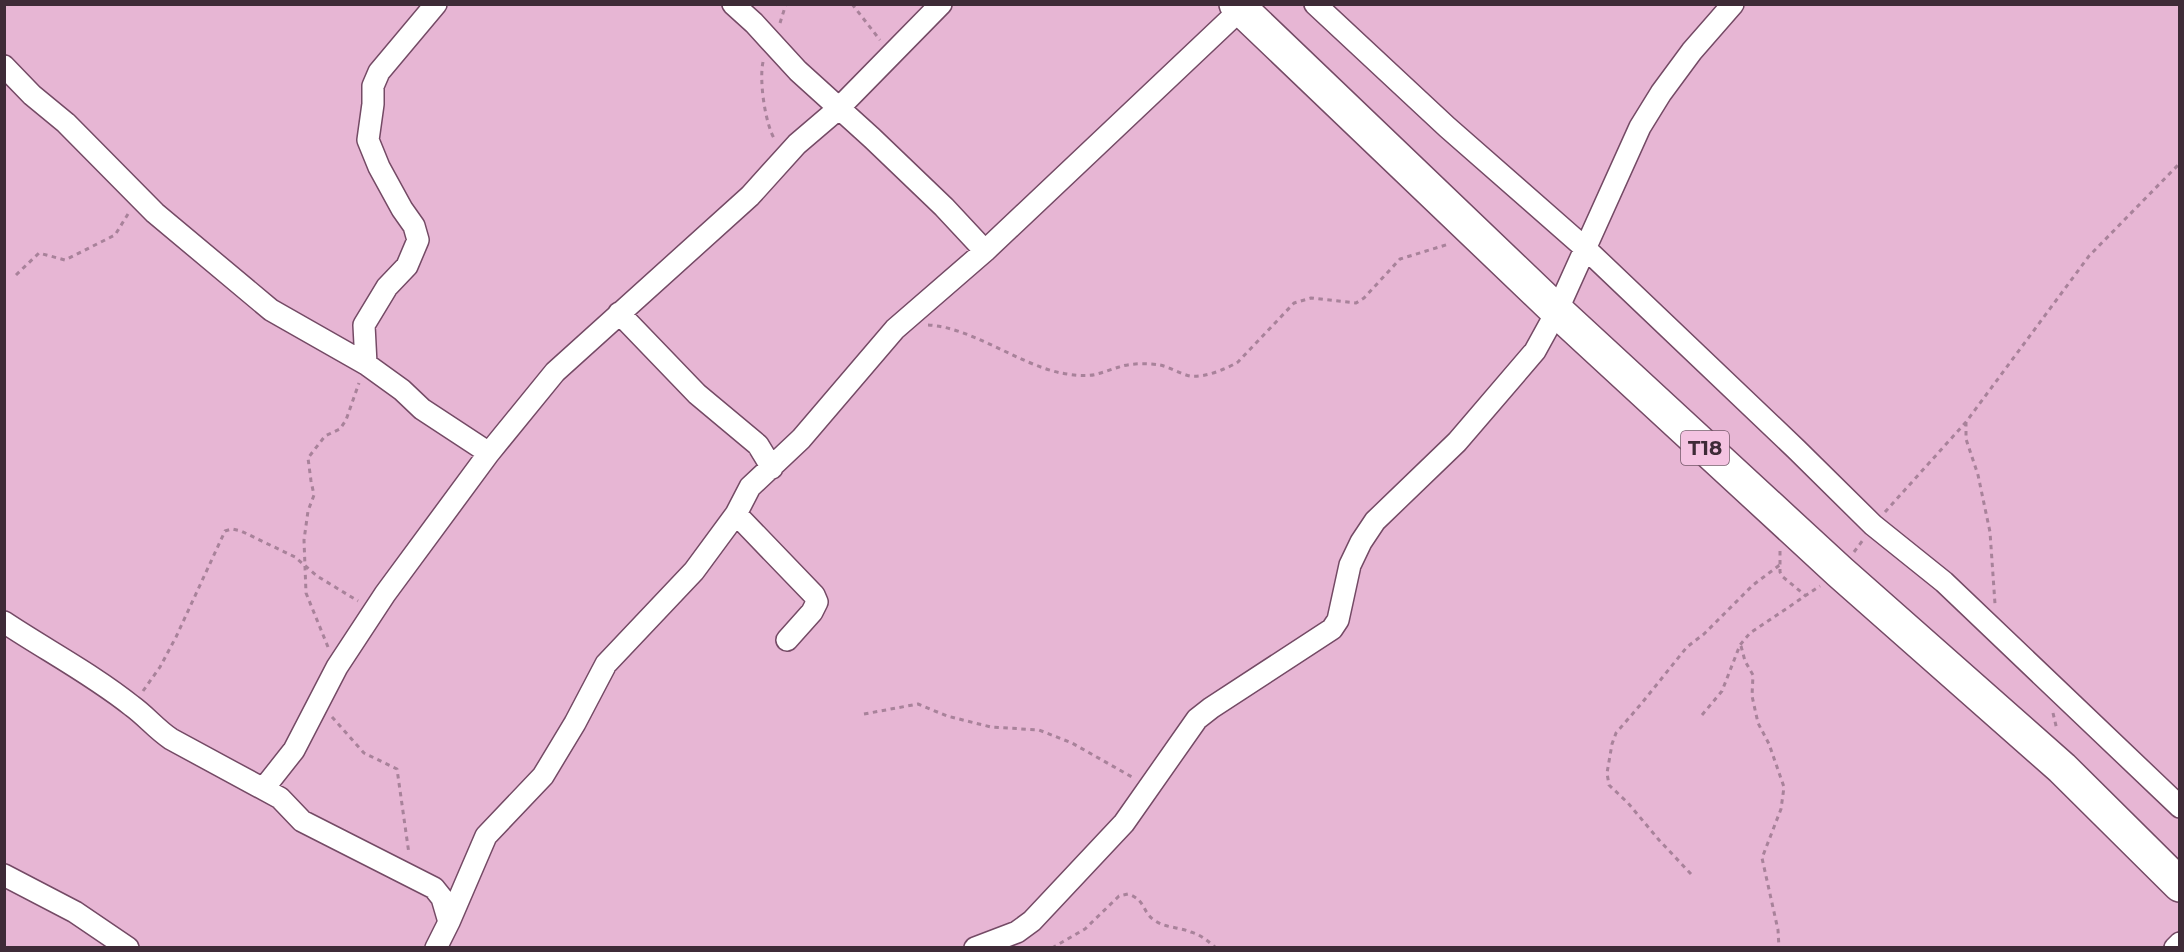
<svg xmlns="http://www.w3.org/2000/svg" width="2184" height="952" font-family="Montserrat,sans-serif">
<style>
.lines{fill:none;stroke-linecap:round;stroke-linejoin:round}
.street-casing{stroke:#744a65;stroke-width:24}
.highway-casing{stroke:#744a65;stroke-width:36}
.path{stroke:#a8829a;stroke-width:3;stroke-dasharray:4.5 4.5;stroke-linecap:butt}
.street{stroke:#fff;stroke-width:21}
.highway{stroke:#fff;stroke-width:33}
.labels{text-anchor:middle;stroke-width:4.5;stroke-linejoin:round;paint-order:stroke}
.shield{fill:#f4c3e1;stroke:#75596a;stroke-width:1.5}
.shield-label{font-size:20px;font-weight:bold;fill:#3e2b37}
</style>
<rect width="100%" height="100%" fill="#e7b6d4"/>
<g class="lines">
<defs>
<path id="street" d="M 733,4 L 754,23 L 798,71 L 872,138 L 944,207 L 985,251
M 1315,4 L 1447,127 L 1586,249 L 1796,449 L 1873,525 L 1944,582 L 2180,807
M 4,66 L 32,95 L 66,123 L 155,213 L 271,310 L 366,364 L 402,390 L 422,409 L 489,453
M 619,313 L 697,394 L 758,445 L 772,468
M 366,364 L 364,325 L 387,287 L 407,266 L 418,240 L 414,226 L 402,209 L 379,167 L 368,140 L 373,104 L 373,86 L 379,72 L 436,4
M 736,514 L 814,595 L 817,602 L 812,612 L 787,640
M 4,622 C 46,650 92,674 132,706 C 146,716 156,729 171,739 L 280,798 L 302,821 L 434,888 L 442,898 L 449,922
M 264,788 L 294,750 L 337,667 L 385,594 L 489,453 L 555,372 L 750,196 L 797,144 L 838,109 L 941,4
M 4,875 L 75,912 L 128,948
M 436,948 L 449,922 L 486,836 L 543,776 L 575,723 L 606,664 L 694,571 L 736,514 L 750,487 L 801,439 L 895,329 L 985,251 L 1241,9
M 975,948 L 1017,932 L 1032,921 L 1124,823 L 1197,719 L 1211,708 L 1332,629 L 1338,620 L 1350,565 L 1361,542 L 1375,521 L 1457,442 L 1535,351 L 1557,311 L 1640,127 L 1661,93 L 1692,51 L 1733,4
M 2175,948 L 2180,943"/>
<path id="highway" d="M 1236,4 L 1557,311 L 1840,572 L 2062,768 L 2180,885"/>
</defs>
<use href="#street" class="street-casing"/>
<use href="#highway" class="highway-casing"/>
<path class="path" d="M 852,4 L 880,40
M 780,23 L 786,4
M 763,62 C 759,80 765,124 775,140
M 16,275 L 39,253 L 65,260 L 115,235 L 128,214
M 928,325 C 971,327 1018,364 1061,373 C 1072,375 1087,377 1097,374 C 1105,372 1112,369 1119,367 C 1130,363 1149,363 1160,365 C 1170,367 1180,374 1190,376 C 1205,378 1226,369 1238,362 L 1294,303 L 1311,298 L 1356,303 L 1364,298 L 1400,259 L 1449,244
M 1966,422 L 1966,439 L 1978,475 L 1990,532 L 1995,604
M 1885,512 L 1966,422 L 2089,256 L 2180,163
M 1780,551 L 1780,572 L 1783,577 L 1806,596
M 1854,552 L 1863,540
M 1741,646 L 1745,661 L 1753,675 L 1752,696 L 1758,723 L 1769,744 L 1784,787 L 1781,809 L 1762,858 L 1778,930 L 1779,948
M 328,647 L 306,593 L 304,540 L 308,511 L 314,495 L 311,481 L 308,458 L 325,436 L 340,429 L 346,420 L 359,383
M 143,691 L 160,667 L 176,637 L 225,531 L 232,529 L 241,531 L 295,557 L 317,576 L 358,601
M 2053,713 L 2057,730
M 864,714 L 918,704 L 947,716 L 991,727 L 1039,730 L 1072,743 L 1132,777
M 1702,715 L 1722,691 L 1740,645 L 1750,633 L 1820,586
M 332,717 L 364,753 L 397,769 L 409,854
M 1691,874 L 1659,840 L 1628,803 L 1609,785 L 1607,773 L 1612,744 L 1616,733 L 1641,704 L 1687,647 L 1704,634 L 1753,585 L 1781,564
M 1052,948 L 1085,929 L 1119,896 L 1128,894 C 1146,900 1142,912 1154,920 C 1165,928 1179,927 1191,932 C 1201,935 1208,941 1216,948"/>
<use href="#street" class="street"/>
<use href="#highway" class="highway"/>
</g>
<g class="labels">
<rect class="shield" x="1681" y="431" width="48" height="34" rx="4.5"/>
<g class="shield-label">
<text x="1705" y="455">T18</text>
</g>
</g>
<rect width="2184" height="952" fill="none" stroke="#3e2b37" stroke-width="12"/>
</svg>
